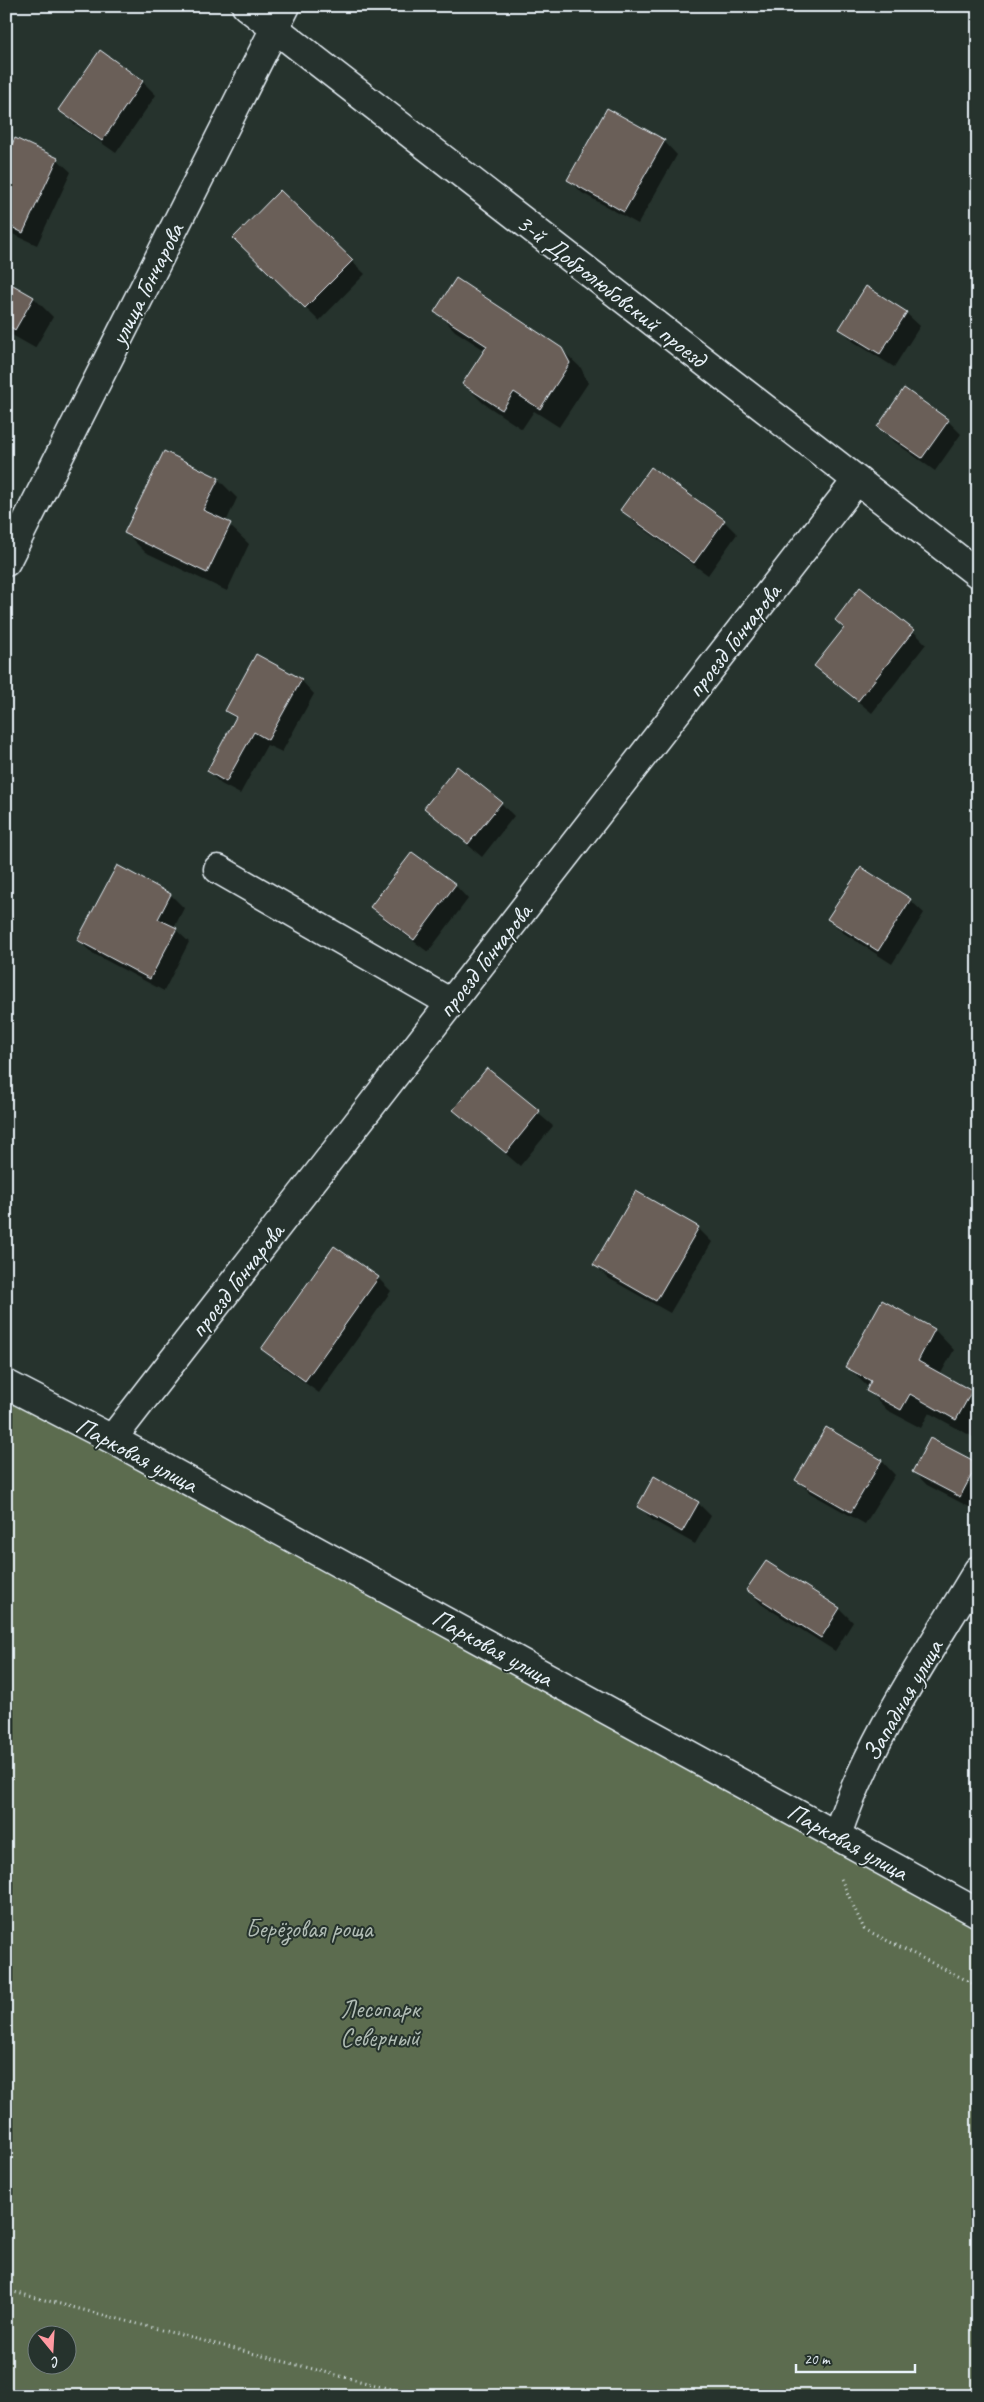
<svg xmlns="http://www.w3.org/2000/svg" width="984" height="2402" font-family="Caveat,sans-serif">
<style>
.green{fill:#5b6c4f;stroke:#a2aea4;fill-rule:evenodd}
.shadow{fill:#0007}
.building{fill:#6a5e58;stroke:#e8f1f8}
.lines{fill:none;stroke-linecap:round;stroke-linejoin:round}
.minor-casing{stroke:#e8f1f8;stroke-width:31}
.path{stroke:#e8f1f8;stroke-width:3;stroke-dasharray:1 4;stroke-linecap:butt}
.minor{stroke:#26332d;stroke-width:28}
.labels{text-anchor:middle;stroke-width:4;stroke-linejoin:round;paint-order:stroke}
.street-label{font-size:25px;fill:#e8f1f8;stroke:#26332d}
.park-label{font-size:25px;fill:#b0bcb4;stroke:#26332d}
</style>
<rect width="100%" height="100%" fill="#26332d"/>
<filter id="ink" filterUnits="userSpaceOnUse"><feTurbulence type="fractalNoise" baseFrequency=".02" numOctaves="2"/><feDisplacementMap in="SourceGraphic" scale="10" xChannelSelector="R" yChannelSelector="G"/><feConvolveMatrix kernelMatrix="1 2 1 2 8 2 1 2 1" color-interpolation-filters="sRGB"/></filter>
<g filter="url(#ink)">
<path class="green" d="M 6,1399 L 978,1918 L 978,2396 L 6,2396 ZM 38,2334 L 68,2334 L 68,2364 L 38,2364 Z"/>
<path class="shadow" d="M 100,52 L 143,82 L 156,95 L 116,153 L 73,123 L 60,110 Z
M 664,141 L 677,155 L 638,224 L 582,193 L 569,179 Z
M 6,159 L 57,159 L 71,172 L 37,245 L 6,231 Z
M 280,191 L 365,274 L 319,321 L 234,238 Z
M 6,282 L 34,298 L 53,317 L 35,348 L 12,335 L 6,344 Z
M 436,311 L 561,349 L 581,368 L 588,383 L 559,427 L 534,411 L 522,429 L 483,403 L 464,384 L 486,351 L 455,331 Z
M 906,313 L 920,326 L 894,367 L 854,342 L 841,329 Z
M 948,421 L 961,434 L 935,471 L 892,440 L 878,427 Z
M 218,479 L 237,498 L 226,522 L 249,544 L 227,591 L 145,552 L 126,533 Z
M 622,510 L 724,521 L 737,534 L 708,575 L 635,523 Z
M 913,631 L 926,644 L 872,713 L 815,666 Z
M 301,680 L 314,694 L 282,752 L 267,745 L 240,794 L 221,784 L 208,771 L 236,720 L 227,711 Z
M 501,803 L 514,816 L 482,857 L 425,808 Z
M 455,885 L 468,899 L 428,952 L 385,920 L 372,907 Z
M 171,895 L 184,908 L 174,928 L 189,942 L 164,991 L 92,953 L 78,940 Z
M 910,900 L 924,913 L 892,964 L 842,932 L 829,919 Z
M 487,1070 L 553,1126 L 520,1166 L 454,1110 Z
M 698,1228 L 712,1242 L 670,1313 L 608,1278 L 595,1265 Z
M 378,1278 L 391,1291 L 319,1393 L 276,1362 L 263,1349 Z
M 882,1302 L 935,1330 L 954,1350 L 940,1375 L 971,1392 L 978,1399 L 978,1434 L 975,1438 L 929,1413 L 921,1428 L 887,1410 L 868,1390 L 869,1388 L 847,1367 Z
M 827,1429 L 882,1461 L 895,1475 L 865,1524 L 810,1493 L 797,1479 Z
M 931,1439 L 978,1465 L 978,1501 L 973,1509 L 927,1485 L 914,1472 Z
M 698,1503 L 711,1516 L 695,1544 L 652,1520 L 639,1506 Z
M 766,1562 L 840,1609 L 853,1622 L 835,1651 L 761,1604 L 748,1590 Z"/>
<path class="building" d="M 100,50 L 143,81 L 102,141 L 58,110 Z
M 607,108 L 665,140 L 624,212 L 567,180 Z
M 15,138 L 58,158 L 23,233 L 6,224 L 6,156 Z
M 280,190 L 353,260 L 305,308 L 233,238 Z
M 456,278 L 562,348 L 570,363 L 540,409 L 514,392 L 502,410 L 462,384 L 487,346 L 434,312 Z
M 6,281 L 34,297 L 15,330 L 6,324 Z
M 866,286 L 907,312 L 880,354 L 839,329 Z
M 904,388 L 949,420 L 922,458 L 877,427 Z
M 164,451 L 219,478 L 203,510 L 231,523 L 207,573 L 124,533 Z
M 651,467 L 725,520 L 694,563 L 620,510 Z
M 860,587 L 914,630 L 858,701 L 814,666 L 844,628 L 835,620 Z
M 256,654 L 302,679 L 268,740 L 254,732 L 226,782 L 207,771 L 236,717 L 225,711 Z
M 457,766 L 502,802 L 468,844 L 424,808 Z
M 412,852 L 456,884 L 414,940 L 370,907 Z
M 117,865 L 171,894 L 158,919 L 177,928 L 150,979 L 77,940 Z
M 861,867 L 911,899 L 878,951 L 827,919 Z
M 487,1068 L 540,1111 L 506,1153 L 453,1110 Z
M 636,1191 L 699,1227 L 656,1301 L 593,1265 Z
M 334,1246 L 379,1277 L 305,1381 L 261,1349 Z
M 882,1300 L 935,1329 L 918,1361 L 972,1391 L 956,1420 L 910,1394 L 901,1410 L 866,1391 L 871,1381 L 845,1367 Z
M 826,1427 L 882,1460 L 851,1512 L 795,1480 Z
M 930,1438 L 978,1463 L 960,1497 L 912,1472 Z
M 654,1476 L 699,1502 L 682,1532 L 637,1507 Z
M 766,1561 L 840,1608 L 821,1638 L 746,1590 Z"/>
<g class="lines">
<defs>
<path id="minor" d="M 246,6 L 978,574
M 6,562 L 286,6
M 218,869 L 451,1003
M 6,1384 L 112,1439 L 978,1913
M 112,1439 L 857,480
M 837,1835 C 869,1739 927,1656 978,1570"/>
</defs>
<use href="#minor" class="minor-casing"/>
<path class="path" d="M 841,1879 L 864,1929 L 978,1986
M 6,2290 L 418,2396"/>
<use href="#minor" class="minor"/>
</g>
</g>
<g class="labels">
<g class="street-label">
<text transform="translate(146 284) rotate(-63)" y="9">улица Гончарова</text>
<text transform="translate(612 290) rotate(38)" y="9">3-й Добролюбовский проезд</text>
<text transform="translate(733 640) rotate(-52)" y="9">проезд Гончарова</text>
<text transform="translate(484 960) rotate(-52)" y="9">проезд Гончарова</text>
<text transform="translate(236 1280) rotate(-52)" y="9">проезд Гончарова</text>
<text transform="translate(137 1454) rotate(28)" y="9">Парковая улица</text>
<text transform="translate(493 1647) rotate(29)" y="9">Парковая улица</text>
<text transform="translate(902 1700) rotate(-60)" y="9">Западная улица</text>
<text transform="translate(848 1841) rotate(29)" y="9">Парковая улица</text>
</g>
<g class="park-label">
<text x="309" y="1937">Берёзовая роща</text>
<text x="380" y="2017">Лесопарк<tspan x="380" dy="29">Северный</tspan></text>
</g>
</g>
<rect width="984" height="2402" fill="none" stroke="#26332d" stroke-width="25"/>
<rect x="12" y="12" width="959" height="2377" fill="none" stroke="#e8f1f8" stroke-width="2" filter="url(#ink)"/>
<g transform="translate(52 2350) rotate(162)"><circle r="24" fill="#26332d" stroke="#747f7e"/>
<path d="M0-4L9 19L0 12L-9 19Z" fill="#ff9aa2"/>
<text y="-8" font-size="14" font-weight="bold" text-anchor="middle" fill="#e8f1f8">С</text>
</g>
<path d="M796 2364v8h119v-8" fill="none" stroke="#e8f1f8" stroke-width="2.5"/>
<text x="804" y="2364" font-size="15" fill="#e8f1f8" stroke="#26332d" stroke-width="4" paint-order="stroke">20 m</text>
</svg>
